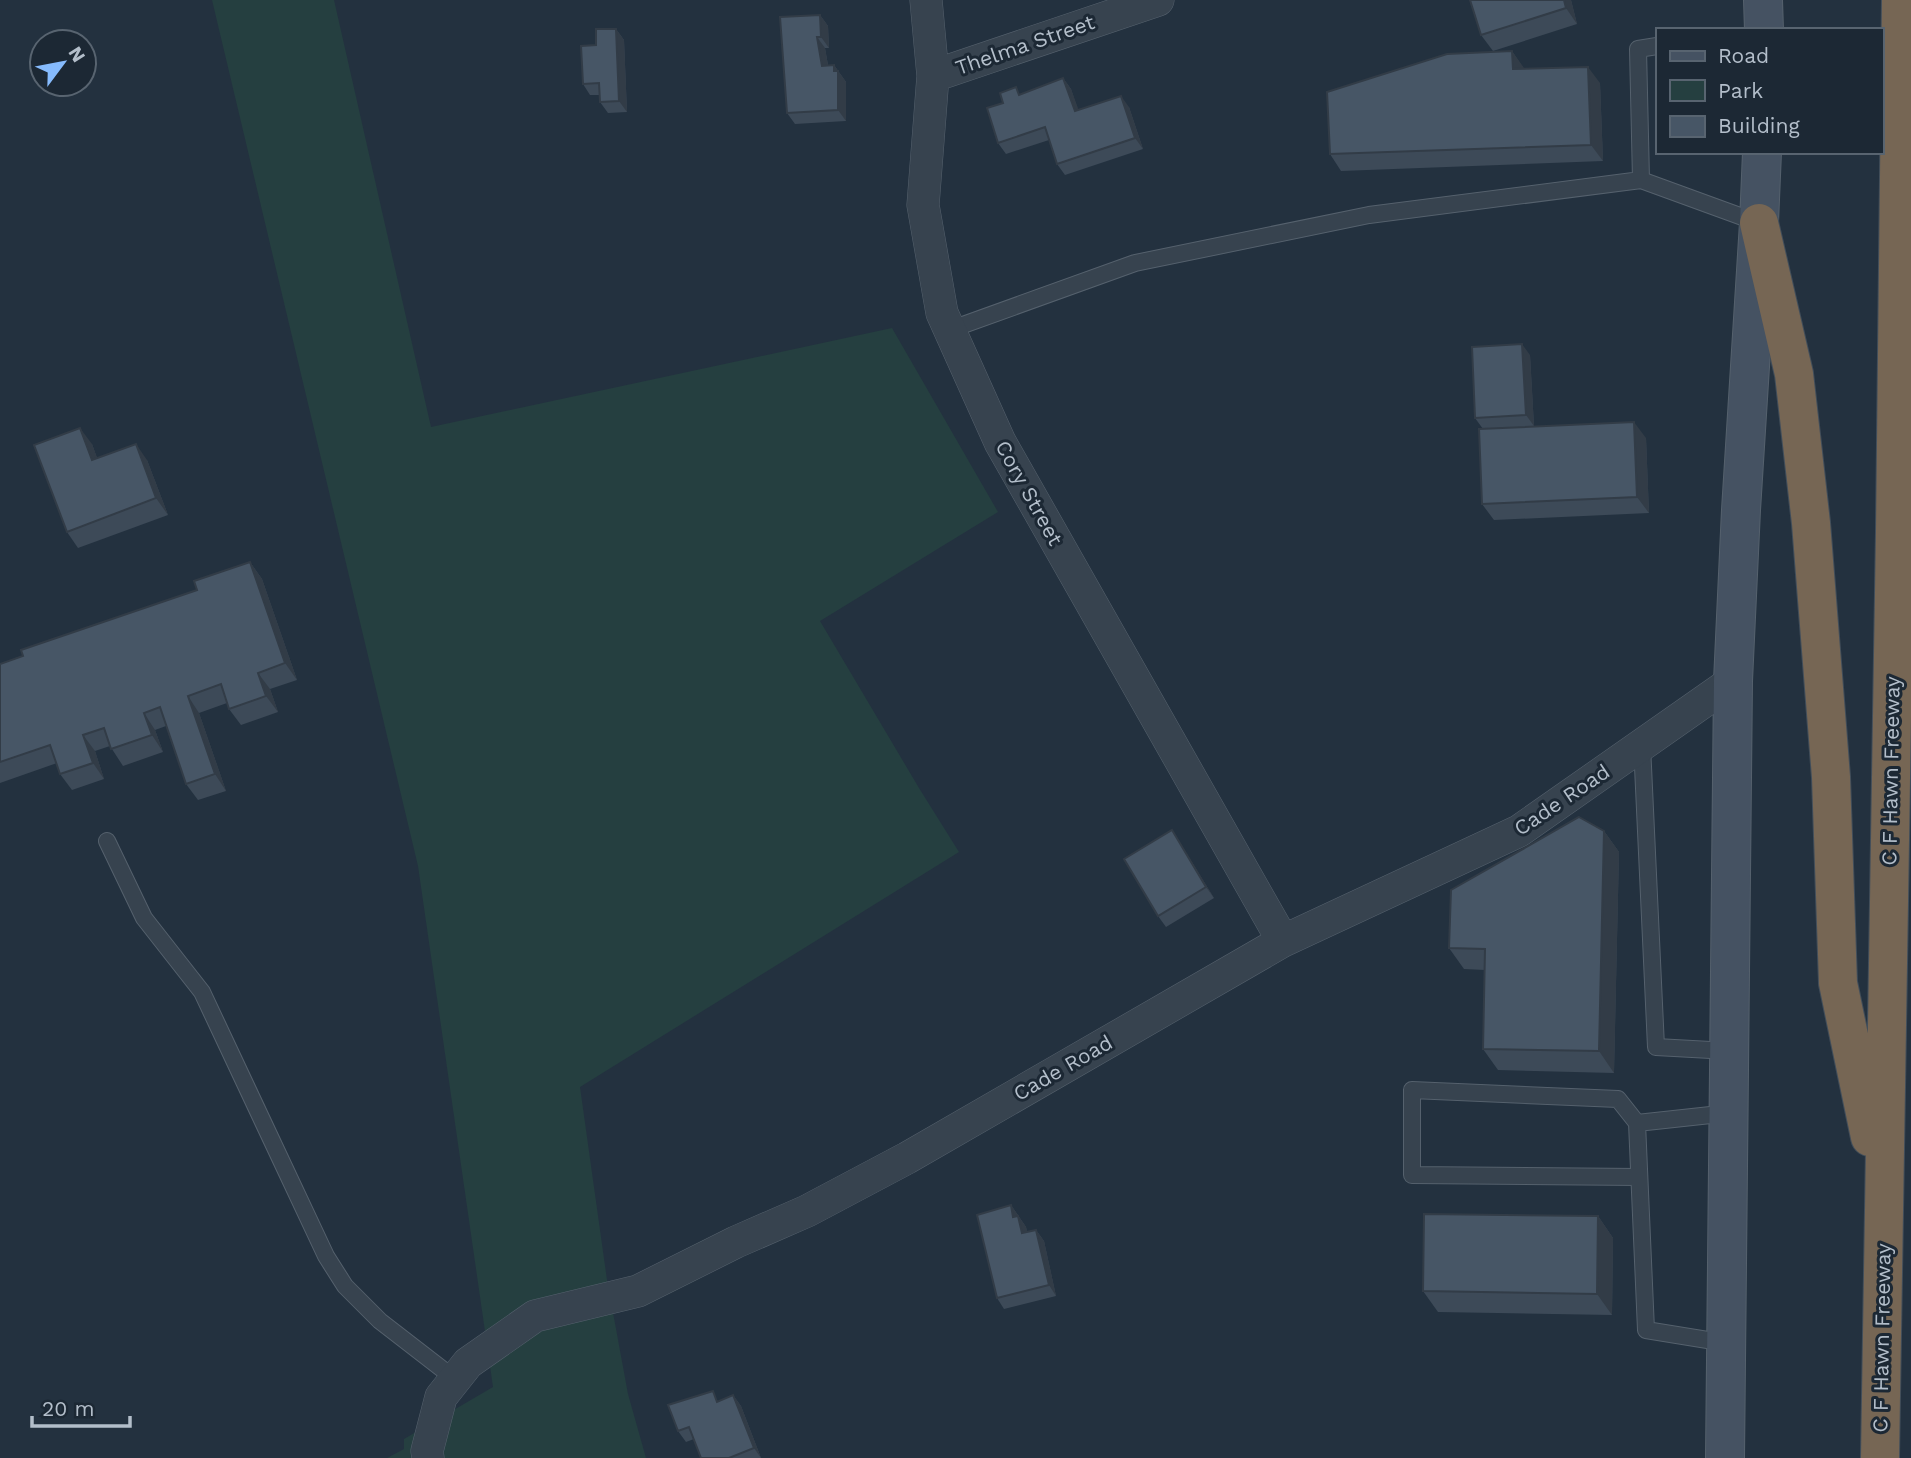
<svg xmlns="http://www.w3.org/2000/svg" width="1911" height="1458" font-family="'Work Sans',sans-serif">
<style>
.green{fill:#253f40}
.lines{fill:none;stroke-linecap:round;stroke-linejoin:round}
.service-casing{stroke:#55616d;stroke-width:18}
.minor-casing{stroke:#55616d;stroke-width:33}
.secondary-casing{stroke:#55616d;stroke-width:40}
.motorway-casing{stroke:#424e5a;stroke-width:40}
.service{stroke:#37434f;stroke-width:16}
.minor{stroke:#37434f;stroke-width:32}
.secondary{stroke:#455262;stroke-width:38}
.motorway{stroke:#766654;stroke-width:38}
.wall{fill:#3d4a58}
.shaded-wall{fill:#323c47}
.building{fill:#475666;stroke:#323c47;stroke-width:2}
.labels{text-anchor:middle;stroke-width:6;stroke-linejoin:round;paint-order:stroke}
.street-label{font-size:21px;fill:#b3beca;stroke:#1c2834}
</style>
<rect width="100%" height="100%" fill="#23313f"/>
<path class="green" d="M 212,0 L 334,0 L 431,427 L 892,328 L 998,512 L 820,621 L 919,788 L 959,852 L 580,1087 L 607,1280 L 628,1394 L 646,1458 L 387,1458 L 404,1449 L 404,1439 L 493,1387 L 418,866 Z"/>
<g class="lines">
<defs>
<path id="service" d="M 1657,46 L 1638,49 L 1641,180 L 1759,223
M 949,330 L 1135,263 L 1369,215 L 1641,180
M 1642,745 L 1656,1047 L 1729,1051
M 107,841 L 144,918 L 202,992 L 326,1256 L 345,1286 L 380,1321 L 455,1379
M 1637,1123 L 1618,1099 L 1412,1090 L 1412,1175 L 1639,1177
M 1726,1343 L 1646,1330 L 1637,1123 L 1729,1113"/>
<path id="minor" d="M 926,0 L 933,76 L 923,205 L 942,313 L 1000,442 L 1283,941
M 933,76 L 1158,0
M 428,1458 L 427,1451 L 441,1397 L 468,1363 L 535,1316 L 638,1291 L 736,1242 L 807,1211 L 907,1158 L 1283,941 L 1519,831 L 1733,681"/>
<path id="secondary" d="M 1763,0 L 1764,30
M 1725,1458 L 1733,681 L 1741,510 L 1759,223 L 1762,152"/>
<path id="motorway" d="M 1759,223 L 1794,374 L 1811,523 L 1831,777 L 1838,983 L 1870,1137
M 1880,1458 L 1895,531 L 1901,0"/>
</defs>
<use href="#service" class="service-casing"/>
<use href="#minor" class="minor-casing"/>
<use href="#secondary" class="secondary-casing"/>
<use href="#motorway" class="motorway-casing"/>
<use href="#service" class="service"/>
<use href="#minor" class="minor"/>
<use href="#secondary" class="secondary"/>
<use href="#motorway" class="motorway"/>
</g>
<path class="wall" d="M 1470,0 L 1571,0 L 1577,24 L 1493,51 L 1481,35 Z
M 820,15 L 828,26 L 829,48 L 825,48 L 828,65 L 834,65 L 846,82 L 846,121 L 795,124 L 787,113 Z
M 616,29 L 624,40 L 627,112 L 608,113 L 600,102 L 599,95 L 590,95 L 583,84 L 596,45 Z
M 1512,51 L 1524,69 L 1600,83 L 1603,161 L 1341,171 L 1330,154 Z
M 1063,78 L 1071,89 L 1078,110 L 1129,107 L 1143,149 L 1065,175 L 1057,164 L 1049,140 L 1006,154 L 998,143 L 1021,94 Z
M 1530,355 L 1534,426 L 1646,438 L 1649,513 L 1494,520 L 1482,504 L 1483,429 L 1475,418 Z
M 92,444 L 97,458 L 147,460 L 168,515 L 78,548 L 67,532 Z
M 250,562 L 262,579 L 297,680 L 270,689 L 278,712 L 241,725 L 229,709 L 227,703 L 199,713 L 226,791 L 198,800 L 186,784 L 166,726 L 155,730 L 163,752 L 123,766 L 110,746 L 95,751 L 104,779 L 72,790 L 60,774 L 57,763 L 0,783 L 0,664 L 197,590 Z
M 1172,830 L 1214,898 L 1166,927 L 1158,916 Z
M 1604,831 L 1619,852 L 1614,1073 L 1498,1070 L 1483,1049 L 1485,970 L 1464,969 L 1449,948 Z
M 1011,1205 L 1026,1227 L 1027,1232 L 1036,1230 L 1044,1241 L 1056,1296 L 1004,1309 L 997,1298 Z
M 1598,1216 L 1613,1238 L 1612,1315 L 1438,1312 L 1423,1291 Z
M 733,1395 L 741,1406 L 761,1458 L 701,1458 L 694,1439 L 686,1442 L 678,1431 L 720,1401 Z"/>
<path class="shaded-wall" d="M 1564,0 L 1571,0 L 1577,24 L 1566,8 Z
M 820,15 L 828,26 L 829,48 L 821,37 Z
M 616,29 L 624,40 L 627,112 L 619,101 Z
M 817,37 L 825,48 L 830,77 L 822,66 Z
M 1512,51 L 1524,68 L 1525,86 L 1513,69 Z
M 834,65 L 846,82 L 846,121 L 838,110 Z
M 1588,67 L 1600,83 L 1603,161 L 1591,145 Z
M 1063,78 L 1071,89 L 1083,122 L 1075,111 Z
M 1121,96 L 1129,107 L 1143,149 L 1135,138 Z
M 1522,344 L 1530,355 L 1534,426 L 1526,415 Z
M 1634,422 L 1646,438 L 1649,513 L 1637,497 Z
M 80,428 L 92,444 L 104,477 L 92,460 Z
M 136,444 L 147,460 L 168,515 L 156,498 Z
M 250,562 L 262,579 L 297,680 L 285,663 Z
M 258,673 L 270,689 L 278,712 L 266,696 Z
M 188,696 L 199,713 L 226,791 L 215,774 Z
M 144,713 L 155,730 L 163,752 L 152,735 Z
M 83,735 L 95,751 L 104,779 L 93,763 Z
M 1172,830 L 1179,841 L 1214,898 L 1206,887 Z
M 1604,831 L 1619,852 L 1614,1073 L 1599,1051 Z
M 1011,1205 L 1026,1227 L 1030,1244 L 1022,1233 L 1013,1217 Z
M 1598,1216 L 1613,1238 L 1612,1315 L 1597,1294 Z
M 1036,1230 L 1044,1241 L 1056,1296 L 1049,1285 Z
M 733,1395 L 741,1406 L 761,1458 L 754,1448 Z"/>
<path class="building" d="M 1470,0 L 1564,0 L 1566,8 L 1481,35 Z
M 820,15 L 821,37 L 817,37 L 822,66 L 834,65 L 834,71 L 838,71 L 838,110 L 787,113 L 780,17 Z
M 596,29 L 616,29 L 619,101 L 600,102 L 599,83 L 583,84 L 581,46 L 596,45 Z
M 1512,51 L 1513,69 L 1588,67 L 1591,145 L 1330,154 L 1327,92 L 1447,54 Z
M 1063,78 L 1075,111 L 1121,96 L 1135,138 L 1057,164 L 1045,127 L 998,143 L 987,108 L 1003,103 L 1000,93 L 1016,87 L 1019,95 Z
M 1522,344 L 1526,415 L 1475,418 L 1472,347 Z
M 1634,422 L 1637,497 L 1482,504 L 1479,429 Z
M 80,428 L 92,460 L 136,444 L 156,498 L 67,532 L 34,445 Z
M 250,562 L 285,663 L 258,673 L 266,696 L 229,709 L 221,684 L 188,696 L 215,774 L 186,784 L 160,707 L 144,713 L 152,735 L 111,749 L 104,728 L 83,735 L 93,763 L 60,774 L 50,745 L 0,762 L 0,664 L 23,656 L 21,650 L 197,590 L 194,581 Z
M 1579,817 L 1604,831 L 1599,1051 L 1483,1049 L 1485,949 L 1449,948 L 1451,890 Z
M 1172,830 L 1206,887 L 1158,916 L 1124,859 Z
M 1011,1205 L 1013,1217 L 1018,1216 L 1022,1233 L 1036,1230 L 1049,1285 L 997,1298 L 977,1215 Z
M 1424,1214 L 1598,1216 L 1597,1294 L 1423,1291 Z
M 713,1391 L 717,1402 L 733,1395 L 754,1448 L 729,1458 L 701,1458 L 689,1427 L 678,1431 L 668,1405 Z"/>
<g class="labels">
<g class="street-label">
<text transform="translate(1025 45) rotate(-19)" y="7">Thelma Street</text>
<text transform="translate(1029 493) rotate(61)" y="7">Cory Street</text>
<text transform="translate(1891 771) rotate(-89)" y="7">C F Hawn Freeway</text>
<text transform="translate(1562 800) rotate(-34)" y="7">Cade Road</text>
<text transform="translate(1063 1068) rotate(-30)" y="7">Cade Road</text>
<text transform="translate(1882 1338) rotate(-89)" y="7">C F Hawn Freeway</text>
</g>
</g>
<rect x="1656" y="28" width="228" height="126" fill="#1c2834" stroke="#586470" stroke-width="2"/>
<rect x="1670" y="51" width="35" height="10" fill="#455262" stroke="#586470" stroke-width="2"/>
<text x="1718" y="63" font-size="21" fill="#b3beca">Road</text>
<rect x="1670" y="80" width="35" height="21" fill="#253f40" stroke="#586470" stroke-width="2"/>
<text x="1718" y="98" font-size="21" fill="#b3beca">Park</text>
<rect x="1670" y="116" width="35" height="21" fill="#475666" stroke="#586470" stroke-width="2"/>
<text x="1718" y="133" font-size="21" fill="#b3beca">Building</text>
<g transform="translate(63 63) rotate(58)"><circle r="33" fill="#1c2834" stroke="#586470" stroke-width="2"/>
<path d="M0-5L12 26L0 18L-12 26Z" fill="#86bbfd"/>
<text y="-10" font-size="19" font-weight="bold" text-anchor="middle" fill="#b3beca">N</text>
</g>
<path d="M32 1416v10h98v-10" fill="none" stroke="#b3beca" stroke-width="3.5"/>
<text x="42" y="1416" font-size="21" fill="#b3beca" stroke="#1c2834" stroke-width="5" paint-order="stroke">20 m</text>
</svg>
